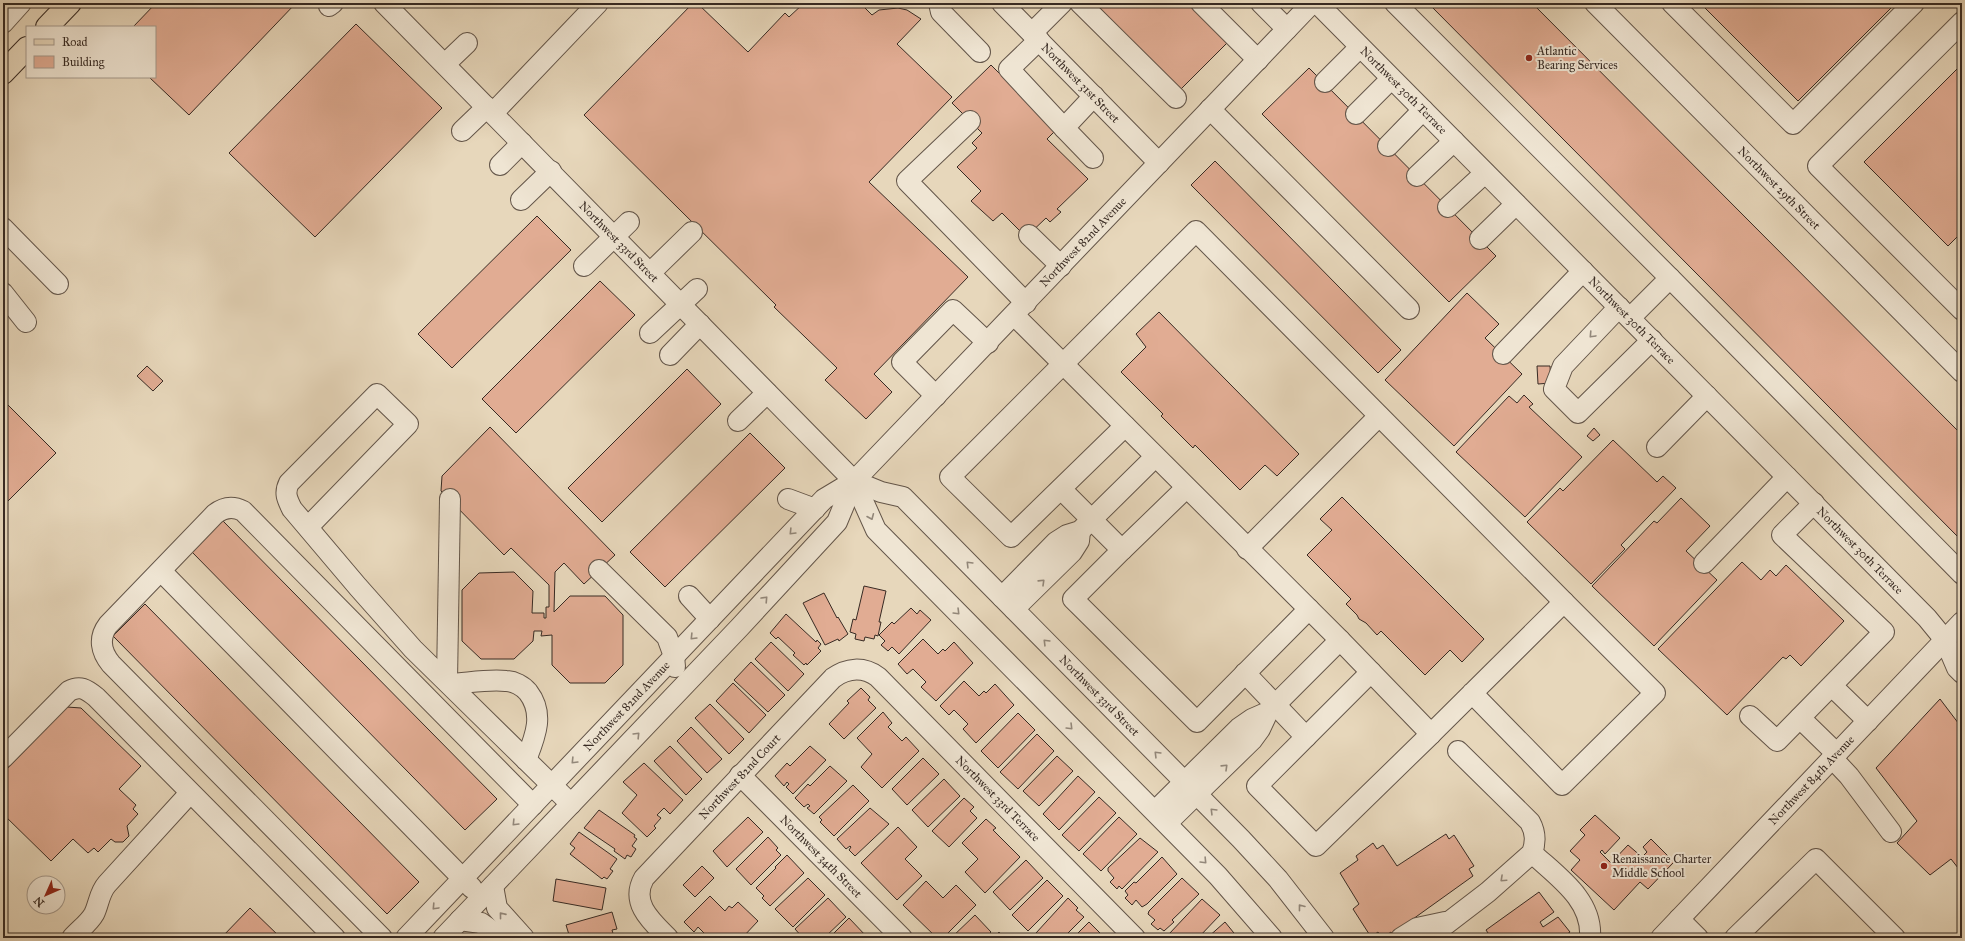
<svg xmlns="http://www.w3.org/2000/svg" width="1965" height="941" font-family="'IM FELL Great Primer',serif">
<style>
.building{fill:#e1ac93;stroke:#372a23}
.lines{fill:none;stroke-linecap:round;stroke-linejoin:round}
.minor-casing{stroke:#635549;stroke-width:22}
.major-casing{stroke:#372a23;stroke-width:24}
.minor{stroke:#efe5d3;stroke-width:20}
.major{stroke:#e7d7bb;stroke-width:22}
.oneway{stroke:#93887b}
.poi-dot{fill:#8f2418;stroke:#efe5d3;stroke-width:1.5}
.labels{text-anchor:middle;stroke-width:4;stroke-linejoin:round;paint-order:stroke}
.poi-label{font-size:12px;fill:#372a23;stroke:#efe5d3;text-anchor:start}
.street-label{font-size:12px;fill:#372a23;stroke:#efe5d3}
</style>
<rect width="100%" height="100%" fill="#e7d7bb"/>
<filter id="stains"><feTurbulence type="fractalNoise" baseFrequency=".005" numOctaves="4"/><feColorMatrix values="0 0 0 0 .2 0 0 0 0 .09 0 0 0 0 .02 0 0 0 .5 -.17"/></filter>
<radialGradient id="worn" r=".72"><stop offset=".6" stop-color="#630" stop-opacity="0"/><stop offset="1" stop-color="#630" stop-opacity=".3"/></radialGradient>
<path class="building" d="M 156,3 L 296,3 L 189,115 L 149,77 L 155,77 L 155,27 L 133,27 Z
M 693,3 L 697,3 L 748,52 L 785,13 L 789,17 L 804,3 L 860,3 L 872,15 L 879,10 L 898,8 L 907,10 L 921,19 L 897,44 L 952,97 L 869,182 L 968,277 L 874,374 L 892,392 L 866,419 L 825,380 L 837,368 L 774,307 L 776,305 L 584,115 Z
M 1095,3 L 1193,3 L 1230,40 L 1181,89 Z
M 1428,3 L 1532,3 L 1962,435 L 1962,541 Z
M 1700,3 L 1896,3 L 1798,101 Z
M 356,24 L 442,108 L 315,237 L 229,153 Z
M 1962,64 L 1962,232 L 1948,246 L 1864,162 Z
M 991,65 L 1056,130 L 1047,139 L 1088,179 L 1057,209 L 1061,212 L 1050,222 L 1046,218 L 1026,237 L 1002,213 L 993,221 L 971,201 L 981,191 L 957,167 L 977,148 L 972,143 L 982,133 L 952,103 Z
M 1309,68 L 1496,256 L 1449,302 L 1262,114 Z
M 1215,161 L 1401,350 L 1378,373 L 1191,185 Z
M 537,216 L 571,250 L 452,368 L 418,334 Z
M 600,281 L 635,315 L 516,433 L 482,399 Z
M 1467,293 L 1499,324 L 1485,338 L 1522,374 L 1454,446 L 1385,380 Z
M 1159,312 L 1299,454 L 1277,476 L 1265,465 L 1240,490 L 1195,445 L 1193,448 L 1161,416 L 1163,414 L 1121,372 L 1146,347 L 1136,334 Z
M 147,366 L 163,381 L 153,391 L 137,376 Z
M 1537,366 L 1550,366 L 1551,383 L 1538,384 Z
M 687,369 L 721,404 L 602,522 L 568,488 Z
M 1524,395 L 1533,404 L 1529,407 L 1582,457 L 1525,517 L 1456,452 L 1509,396 L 1517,403 Z
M 5,402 L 56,453 L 3,506 L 3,404 Z
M 490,427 L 615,555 L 584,584 L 564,563 L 555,572 L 554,612 L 570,596 L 605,596 L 623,615 L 623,665 L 605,683 L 570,683 L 552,665 L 552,635 L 541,636 L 542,631 L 534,631 L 533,641 L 514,659 L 481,659 L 462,641 L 462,590 L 479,573 L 514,572 L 533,591 L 532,613 L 544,613 L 544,618 L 546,618 L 546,607 L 549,607 L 549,585 L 511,548 L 504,555 L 441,491 L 442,476 Z
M 1594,428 L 1600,435 L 1593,441 L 1587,436 Z
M 750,433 L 785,468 L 665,587 L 630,552 Z
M 1613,440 L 1657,482 L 1663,476 L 1676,488 L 1621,545 L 1625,549 L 1591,584 L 1527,522 L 1560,488 L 1563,491 Z
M 1342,497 L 1484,639 L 1462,662 L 1450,650 L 1425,675 L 1381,631 L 1377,635 L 1366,623 L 1359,619 L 1357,615 L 1346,604 L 1351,599 L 1307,555 L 1332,530 L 1320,519 Z
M 1681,498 L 1710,526 L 1686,551 L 1717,580 L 1654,646 L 1592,586 L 1654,521 L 1657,523 Z
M 223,521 L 497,799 L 465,830 L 192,552 Z
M 1742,562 L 1761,580 L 1770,570 L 1776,576 L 1786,565 L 1844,621 L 1801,666 L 1790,655 L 1786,659 L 1783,657 L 1727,715 L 1658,649 Z
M 864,586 L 886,591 L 879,622 L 881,622 L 878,636 L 875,635 L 874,639 L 865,637 L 864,641 L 855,639 L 856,634 L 850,632 L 853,619 L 856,620 Z
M 824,593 L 837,618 L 838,617 L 848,634 L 839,641 L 838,639 L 825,645 L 803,603 Z
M 145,604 L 419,882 L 387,914 L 113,636 Z
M 911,608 L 917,614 L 920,610 L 931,620 L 899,654 L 892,647 L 888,651 L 881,645 L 885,641 L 879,635 L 892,622 L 894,624 Z
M 786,614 L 816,642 L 817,640 L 821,644 L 818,648 L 821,651 L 807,665 L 806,663 L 804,665 L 793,655 L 795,653 L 778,637 L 776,639 L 770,633 Z
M 923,639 L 938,654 L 943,649 L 945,651 L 954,642 L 973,663 L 936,701 L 921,687 L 926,682 L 913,669 L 907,674 L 898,664 Z
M 771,642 L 804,674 L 788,691 L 755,659 Z
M 751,662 L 785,695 L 768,712 L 734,680 Z
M 964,681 L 979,696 L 984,691 L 986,693 L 995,684 L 1014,705 L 976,743 L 963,729 L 968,724 L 954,710 L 949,715 L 940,706 Z
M 733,683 L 766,715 L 749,733 L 716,701 Z
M 861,688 L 870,697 L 868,700 L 876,708 L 844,739 L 829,724 L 849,703 L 847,701 Z
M 1940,699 L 1962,728 L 1962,873 L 1951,859 L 1930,875 L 1897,843 L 1917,821 L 1876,768 Z
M 710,704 L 744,739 L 729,754 L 695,718 Z
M 67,707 L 81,708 L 141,766 L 119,789 L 136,805 L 133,809 L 138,814 L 127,826 L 129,836 L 123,842 L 115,842 L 111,839 L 98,852 L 94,848 L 88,853 L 73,839 L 51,861 L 3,814 L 3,773 Z
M 883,712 L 892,723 L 888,727 L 902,741 L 906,737 L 919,751 L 882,788 L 861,767 L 872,754 L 857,738 Z
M 1018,713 L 1035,730 L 998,768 L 981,751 Z
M 691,727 L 722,759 L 707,773 L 677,741 Z
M 1037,734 L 1054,751 L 1018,789 L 1000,772 Z
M 670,746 L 702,779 L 686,795 L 654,761 Z
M 810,746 L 826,760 L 793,794 L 786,787 L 789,784 L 787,782 L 784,786 L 775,776 L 787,763 L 790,766 Z
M 1057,756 L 1073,771 L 1039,806 L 1023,791 Z
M 923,758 L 939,774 L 907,805 L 892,789 Z
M 644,763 L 683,800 L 670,814 L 664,808 L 657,815 L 661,818 L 654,826 L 656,828 L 647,837 L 622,813 L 637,795 L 623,782 Z
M 830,766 L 847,781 L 814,814 L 807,808 L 810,806 L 808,804 L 804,807 L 795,798 L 808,784 L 810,786 Z
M 1078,776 L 1095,792 L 1059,830 L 1043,814 Z
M 944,779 L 960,796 L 928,827 L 912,810 Z
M 853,785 L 869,801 L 834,836 L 820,822 L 822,820 L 819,817 Z
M 1099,797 L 1116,813 L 1079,851 L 1062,835 Z
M 964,798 L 974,807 L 970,811 L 977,818 L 949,847 L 932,831 Z
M 870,808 L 889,824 L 855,856 L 849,850 L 851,847 L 850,846 L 846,849 L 837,839 Z
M 599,810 L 635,835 L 634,837 L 637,839 L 632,846 L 636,849 L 631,857 L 627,855 L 625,859 L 614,851 L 615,849 L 584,828 Z
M 1595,815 L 1620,838 L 1605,854 L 1602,850 L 1600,852 L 1611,863 L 1628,845 L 1642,857 L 1647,852 L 1643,847 L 1651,839 L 1674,862 L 1648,889 L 1640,882 L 1614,910 L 1571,870 L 1580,860 L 1570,851 L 1585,835 L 1580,830 Z
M 748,817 L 763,832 L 727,867 L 713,851 Z
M 1119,817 L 1137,834 L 1101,871 L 1083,854 Z
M 986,819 L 996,828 L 993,830 L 1020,857 L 985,893 L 965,872 L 978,859 L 962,843 Z
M 898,827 L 917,847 L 905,859 L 922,876 L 897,900 L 861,863 Z
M 579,832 L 617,859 L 610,869 L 613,871 L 607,879 L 604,877 L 602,879 L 570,854 L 575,848 L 570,844 Z
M 1446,834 L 1449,839 L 1454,835 L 1474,866 L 1469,869 L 1473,876 L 1406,924 L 1395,938 L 1391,932 L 1382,938 L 1378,932 L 1371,937 L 1353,909 L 1359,904 L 1340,873 L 1358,860 L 1356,856 L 1373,843 L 1377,849 L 1383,845 L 1397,866 Z
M 768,837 L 778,848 L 776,850 L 781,855 L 751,885 L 736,869 Z
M 1140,838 L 1158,852 L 1122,889 L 1119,886 L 1117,889 L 1110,882 L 1114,878 L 1108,871 L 1108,868 Z
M 787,855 L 804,873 L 770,906 L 762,898 L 764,896 L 756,888 L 776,868 L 775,867 Z
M 1162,857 L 1177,874 L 1147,904 L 1142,907 L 1136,900 L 1132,905 L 1125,898 L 1128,895 L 1125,891 L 1134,882 L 1136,883 Z
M 1026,860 L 1043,878 L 1010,910 L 993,892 Z
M 702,866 L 714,878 L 695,897 L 683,885 Z
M 808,878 L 825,895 L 793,927 L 775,909 Z
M 1182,878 L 1199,894 L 1172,920 L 1174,922 L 1164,931 L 1160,928 L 1158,930 L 1151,924 L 1155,920 L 1148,914 L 1149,911 Z
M 556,879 L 606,888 L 602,910 L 553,901 Z
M 1047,880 L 1063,896 L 1028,931 L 1012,915 Z
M 926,881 L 943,898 L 956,885 L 976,905 L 943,938 L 937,938 L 903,905 Z
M 1539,892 L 1554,912 L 1540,922 L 1543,927 L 1558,917 L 1570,932 L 1562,938 L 1487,938 L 1490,936 L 1486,930 Z
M 710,896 L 725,911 L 729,906 L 732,908 L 738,902 L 758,921 L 742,938 L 709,938 L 698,927 L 694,932 L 684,922 Z
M 828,898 L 846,917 L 824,938 L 803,938 L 795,929 Z
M 1068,898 L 1078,908 L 1076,910 L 1084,917 L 1063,938 L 1041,938 L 1036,933 Z
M 1202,899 L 1220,915 L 1198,938 L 1173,938 L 1169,934 Z
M 250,908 L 281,938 L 221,938 Z
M 612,912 L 617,929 L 612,930 L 614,937 L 570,938 L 566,925 Z
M 975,915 L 991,932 L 985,938 L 951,938 Z
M 849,918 L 867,937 L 829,938 Z
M 1089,922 L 1105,938 L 1073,938 Z
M 1225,922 L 1238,938 L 1207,938 Z
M 999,932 L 1004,938 L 993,938 Z"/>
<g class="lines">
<defs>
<g id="minor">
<path id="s1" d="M 384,3 L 854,481 L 876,530 L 1218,876 L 1272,938"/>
<path d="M 939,3 L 941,12 L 980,52"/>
<path id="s2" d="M 1002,3 L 1159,163"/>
<path d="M 1080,3 L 1176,98"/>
<path d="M 1201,3 L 1258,60"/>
<path d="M 1261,3 L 1287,29"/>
<path id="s3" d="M 1317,3 L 1927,618 L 1945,640 L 1957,668 L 1962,673"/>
<path d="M 1395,3 L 1670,278 L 1630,318"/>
<path id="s4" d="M 1595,3 L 1962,372"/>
<path d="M 1672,3 L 1793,124 L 1914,3"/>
<path d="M 329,6 L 333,3"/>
<path d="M 1962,22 L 1818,166 L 1962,310"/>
<path d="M 3,23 L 21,3"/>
<path d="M 1032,33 L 1062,3"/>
<path d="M 1039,40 L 1009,69 L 1064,128"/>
<path d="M 445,64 L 467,43"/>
<path d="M 1325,82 L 1360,47"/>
<path d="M 1210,109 L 1409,309"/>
<path d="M 493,113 L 598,3"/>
<path d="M 1356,114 L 1391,79"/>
<path d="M 970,121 L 907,181 L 1026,303"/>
<path d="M 462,131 L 487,107"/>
<path d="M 1388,146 L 1423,110"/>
<path d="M 1093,158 L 1064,128 L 1094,96"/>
<path d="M 500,165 L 522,143"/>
<path d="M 1417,176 L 1454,141"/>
<path d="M 521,200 L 551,171"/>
<path d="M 1448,207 L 1485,173"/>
<path d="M 3,228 L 58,284"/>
<path d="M 1029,235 L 1061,266"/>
<path d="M 1480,239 L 1516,204"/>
<path d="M 584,266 L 629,222"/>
<path d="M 650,273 L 692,232"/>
<path d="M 1670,278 L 1962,574"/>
<path d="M 3,293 L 26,322"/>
<path d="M 1619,307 L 1563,366 L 1554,389 L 1578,413 L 1652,340"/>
<path d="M 1014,315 L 1340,640 L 1431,734 L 1564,602 L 1655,693 L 1562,785 L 1472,693"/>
<path d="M 650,333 L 697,289"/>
<path d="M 1503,354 L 1583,271"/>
<path d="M 670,355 L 700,324"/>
<path d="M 936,396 L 902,362 L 953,310 L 988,343"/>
<path d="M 738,421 L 767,393"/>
<path d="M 1125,426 L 1011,537 L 950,477 L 1196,231 L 1564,602"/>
<path d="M 1657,447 L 1707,396"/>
<path id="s5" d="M 854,481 L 881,492 L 903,497 L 1241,839 L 1278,879 L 1324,938"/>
<path d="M 1061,489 L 1122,550 L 1073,599 L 1197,722 L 1309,609"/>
<path d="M 788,499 L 815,509"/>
<path d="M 308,527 L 408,424 L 377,394 L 289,483 C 284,493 287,499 292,509 L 358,587 L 413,649 L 571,804"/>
<path d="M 1247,549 L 1379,416"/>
<path d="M 1122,550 L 1186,488"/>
<path d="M 1704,563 L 1787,477"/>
<path d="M 599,570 L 667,637 L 674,656 L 675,667"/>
<path d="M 161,571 L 472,888"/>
<path d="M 689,596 L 710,619"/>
<path d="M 1002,597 L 1056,542 L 1067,535 L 1080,531 L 1155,457"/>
<path d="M 1014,609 L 1072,552 L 1079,541 L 1080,531"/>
<path d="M 1245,673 L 1306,737 L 1257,786 L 1316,846 L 1431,734"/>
<path d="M 447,681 L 450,499"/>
<path d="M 450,684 C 468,683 488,679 506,681 C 514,681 523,686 528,692 C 545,714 535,737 526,760"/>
<path d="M 1832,686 L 1868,721"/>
<path d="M 1750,716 L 1777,741 L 1884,632 L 1782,535 L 1814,503"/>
<path d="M 1800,718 L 1837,754"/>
<path d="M 1306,737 L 1371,672"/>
<path d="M 3,758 L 69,691 C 80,685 86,689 96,697 L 335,938"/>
<path d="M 1832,758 L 1849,776 L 1891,832"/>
<path id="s6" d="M 740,775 L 902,938"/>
<path d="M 1155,811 L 1239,728 L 1252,719 L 1268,712 L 1340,640"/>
<path d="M 1167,823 L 1252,740 L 1260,729 L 1268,712"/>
<path d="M 1532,853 C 1558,877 1593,900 1590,938"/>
<path d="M 493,886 L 497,908 L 524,938"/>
<path d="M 1679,919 L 1698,938"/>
<path d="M 460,920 L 481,923 L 502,938"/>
<path d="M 72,938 C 79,930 89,923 94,914 C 99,904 99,893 107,884 L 190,793"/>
<path d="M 382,938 L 111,664 C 101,652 98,638 108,625 L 215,514 C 224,507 233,506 243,511 L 533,805"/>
<path id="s7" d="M 406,938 L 824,499 L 854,481 L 1312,3"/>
<path d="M 443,938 L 739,628 L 837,522 L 854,481"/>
<path id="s8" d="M 668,938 C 651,921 630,903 644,878 L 833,678 C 847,668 863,666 878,677 L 1135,938"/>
<path d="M 1401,938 L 1417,928 L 1445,922"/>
<path d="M 1428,938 L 1488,892 L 1532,853 C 1536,842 1536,833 1530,822 L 1458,751"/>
<path id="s9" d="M 1661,938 L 1962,622"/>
<path d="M 1735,938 L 1816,859 L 1895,938"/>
</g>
<path id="major" d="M 47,27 L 70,3
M 3,73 L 27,48"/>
</defs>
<use href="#minor" class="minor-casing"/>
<use href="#major" class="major-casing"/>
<use href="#minor" class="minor"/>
<use href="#major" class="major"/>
</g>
<defs><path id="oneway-chevron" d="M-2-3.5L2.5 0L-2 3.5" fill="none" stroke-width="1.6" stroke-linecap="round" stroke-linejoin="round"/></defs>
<g class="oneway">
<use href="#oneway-chevron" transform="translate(1592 335) rotate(133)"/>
<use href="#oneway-chevron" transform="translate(871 517) rotate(67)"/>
<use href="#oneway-chevron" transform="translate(792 532) rotate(134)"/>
<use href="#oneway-chevron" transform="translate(969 564) rotate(-135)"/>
<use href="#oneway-chevron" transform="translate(1042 582) rotate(-44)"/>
<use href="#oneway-chevron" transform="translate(765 599) rotate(-47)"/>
<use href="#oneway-chevron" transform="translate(957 612) rotate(45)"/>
<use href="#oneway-chevron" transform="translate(693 637) rotate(134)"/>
<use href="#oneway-chevron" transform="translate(1046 642) rotate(-135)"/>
<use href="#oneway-chevron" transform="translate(1070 727) rotate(45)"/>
<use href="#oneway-chevron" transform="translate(637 735) rotate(-46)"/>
<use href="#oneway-chevron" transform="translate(1157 754) rotate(-135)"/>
<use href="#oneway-chevron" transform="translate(574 761) rotate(134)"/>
<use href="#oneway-chevron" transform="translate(1225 767) rotate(-44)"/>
<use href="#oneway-chevron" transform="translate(1213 811) rotate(-135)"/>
<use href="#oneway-chevron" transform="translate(515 823) rotate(134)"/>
<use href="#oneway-chevron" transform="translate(1204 861) rotate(46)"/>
<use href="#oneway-chevron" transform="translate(1503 879) rotate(137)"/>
<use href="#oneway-chevron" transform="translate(435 907) rotate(133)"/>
<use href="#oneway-chevron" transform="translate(1301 907) rotate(-128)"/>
<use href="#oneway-chevron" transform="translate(502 915) rotate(-129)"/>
</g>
<g class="poi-dot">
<circle cx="1529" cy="58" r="4"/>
<circle cx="1604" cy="866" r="4"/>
</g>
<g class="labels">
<g class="poi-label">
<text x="1537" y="55">Atlantic<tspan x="1537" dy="14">Bearing Services</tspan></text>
<text x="1612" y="863">Renaissance Charter<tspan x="1612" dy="14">Middle School</tspan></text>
</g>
<g class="street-label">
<text dy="4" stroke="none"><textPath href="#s2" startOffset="112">Northwest 31st Street</textPath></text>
<text dy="4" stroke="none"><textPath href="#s3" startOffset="123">Northwest 30th Terrace</textPath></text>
<text dy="4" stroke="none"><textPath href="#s4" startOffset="261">Northwest 29th Street</textPath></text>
<text dy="4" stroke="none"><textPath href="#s1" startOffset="335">Northwest 33rd Street</textPath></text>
<text dy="4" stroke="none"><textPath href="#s7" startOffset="972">Northwest 82nd Avenue</textPath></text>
<text dy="4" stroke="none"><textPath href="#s3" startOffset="447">Northwest 30th Terrace</textPath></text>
<text dy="4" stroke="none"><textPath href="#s3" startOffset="771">Northwest 30th Terrace</textPath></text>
<text dy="4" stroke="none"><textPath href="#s5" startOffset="331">Northwest 33rd Street</textPath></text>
<text dy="4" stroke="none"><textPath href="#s7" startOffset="320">Northwest 82nd Avenue</textPath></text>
<text dy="4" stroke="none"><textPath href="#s8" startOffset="210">Northwest 82nd Court</textPath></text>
<text dy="4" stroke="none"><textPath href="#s9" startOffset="218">Northwest 84th Avenue</textPath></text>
<text dy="4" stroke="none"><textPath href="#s8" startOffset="565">Northwest 33rd Terrace</textPath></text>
<text dy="4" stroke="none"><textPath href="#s6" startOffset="115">Northwest 34th Street</textPath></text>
</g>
</g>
<rect width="1965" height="941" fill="none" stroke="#e7d7bb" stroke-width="16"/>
<rect x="4" y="4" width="1957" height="933" fill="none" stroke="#372a23" stroke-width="2"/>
<rect x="8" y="8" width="1949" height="925" fill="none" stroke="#372a23"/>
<rect x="26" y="26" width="130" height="52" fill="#efe5d3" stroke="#a59a8d"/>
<rect x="34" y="39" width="20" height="6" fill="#e7d7bb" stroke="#a59a8d"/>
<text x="62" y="46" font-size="12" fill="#372a23">Road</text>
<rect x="34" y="56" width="20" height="12" fill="#e1ac93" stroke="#a59a8d"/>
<text x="62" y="66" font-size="12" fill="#372a23">Building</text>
<g transform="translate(46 895) rotate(225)"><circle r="19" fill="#efe5d3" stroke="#a59a8d"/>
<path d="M0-3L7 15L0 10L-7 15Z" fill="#8f2418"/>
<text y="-6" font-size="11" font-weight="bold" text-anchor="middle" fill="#372a23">N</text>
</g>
<rect width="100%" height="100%" filter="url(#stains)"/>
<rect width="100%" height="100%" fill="url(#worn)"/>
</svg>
